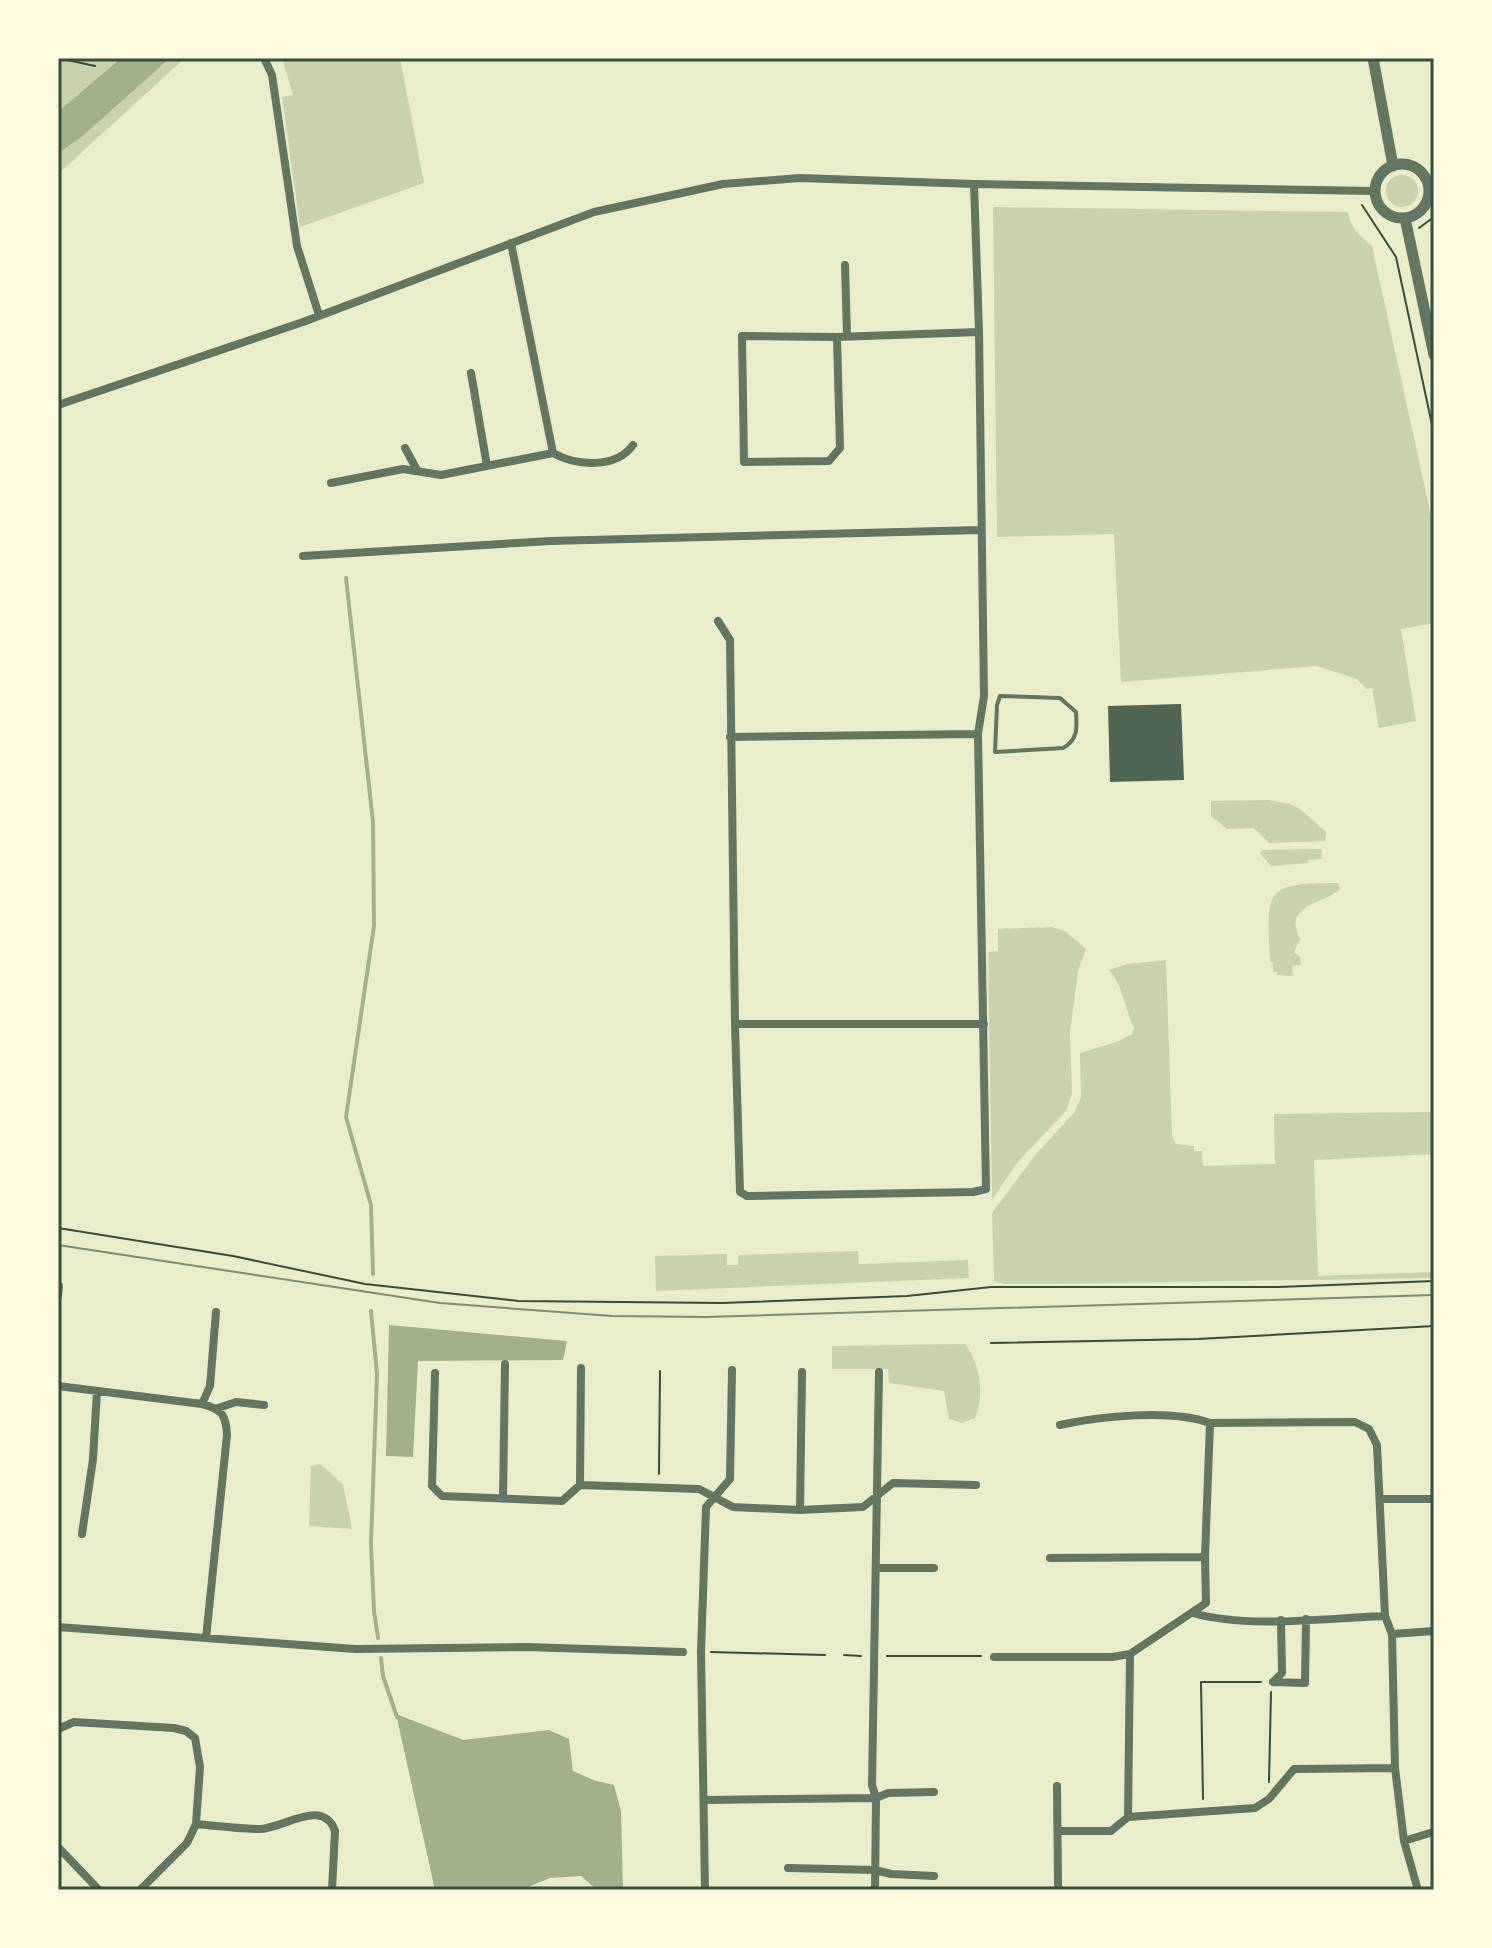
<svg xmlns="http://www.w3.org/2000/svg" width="1492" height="1948" font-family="'Noto Sans',sans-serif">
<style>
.green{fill:#cad2ad}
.water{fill:#a3b18a}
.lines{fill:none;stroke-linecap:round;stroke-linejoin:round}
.stream{stroke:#a3b18a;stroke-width:4}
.building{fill:#4f6655}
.path{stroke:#344e41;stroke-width:2}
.service{stroke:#617663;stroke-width:4}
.minor{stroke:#617663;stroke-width:8}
.tertiary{stroke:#617663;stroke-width:11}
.tram{stroke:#7c8e77;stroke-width:2}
.neatline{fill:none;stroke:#344e41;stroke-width:3}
</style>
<rect width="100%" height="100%" fill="#e9edc9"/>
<path class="green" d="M 58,58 L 185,58 L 58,174 Z
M 282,58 L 400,58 L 424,183 L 300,227 L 282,97 L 293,95 Z
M1386 191a16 16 0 1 1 32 0a16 16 0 1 1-32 0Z
M 993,207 L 1348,212 C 1351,229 1359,236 1372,246 L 1434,529 L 1434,623 L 1401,629 L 1416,721 L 1379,728 L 1372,688 L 1367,689 L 1357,679 L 1317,666 L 1121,682 L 1114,534 L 997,537 Z
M 1269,800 L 1290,804 L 1300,809 L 1326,832 L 1325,841 L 1269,843 L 1254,828 L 1227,829 L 1211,816 L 1211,801 Z
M 1321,849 L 1322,859 L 1308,860 L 1308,863 L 1271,866 L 1260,853 L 1262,850 Z
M 1338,883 L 1340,889 C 1323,905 1282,904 1300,939 L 1294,952 L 1300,957 L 1301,965 L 1292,966 L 1293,976 L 1277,975 L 1277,972 L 1273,972 L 1273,962 L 1270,962 C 1267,891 1262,883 1338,883 Z
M 1052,927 L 1065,931 L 1086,949 L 1078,971 L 1070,1033 L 1072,1094 L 1066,1111 L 1017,1163 L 992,1200 L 988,952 L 998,951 L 998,929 Z
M 1166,960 L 1172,1136 L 1176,1144 L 1194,1146 L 1194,1151 L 1202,1151 L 1203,1166 L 1275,1164 L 1274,1114 L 1434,1112 L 1434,1154 L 1314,1160 L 1318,1276 L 1434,1272 L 1434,1278 L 1048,1284 L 1005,1284 L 994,1281 L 992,1213 L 1036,1154 L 1074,1113 L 1081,1097 L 1080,1053 L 1119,1041 L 1132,1034 L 1134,1028 C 1124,1007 1124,988 1109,970 L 1127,964 Z
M 858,1251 L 859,1264 L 968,1260 L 969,1278 L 656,1291 L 655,1256 L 727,1254 L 727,1265 L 738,1265 L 738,1255 Z
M 965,1344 C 980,1364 985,1394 975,1418 L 962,1423 L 949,1419 L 944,1391 L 889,1383 L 888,1369 L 832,1369 L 832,1346 Z
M 320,1464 L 343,1484 L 352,1529 L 309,1526 L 311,1466 Z"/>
<path class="water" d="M 121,58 L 170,58 L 79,139 L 58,153 L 58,112 Z
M 389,1325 L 567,1341 L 563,1360 L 418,1361 L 413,1457 L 386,1456 Z
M 396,1714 L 463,1740 L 549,1730 L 569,1739 L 573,1771 L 593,1780 L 614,1785 L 621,1811 L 623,1890 L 597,1890 L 581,1876 L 550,1878 L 521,1890 L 435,1890 Z"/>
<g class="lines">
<path class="stream" d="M 346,578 L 373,822 L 374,926 L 346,1117 L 371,1205 L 373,1274
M 371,1311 L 377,1374 L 371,1544 L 374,1611 L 378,1638
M 381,1658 L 383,1676 L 397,1717"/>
</g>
<path class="building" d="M 1181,704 L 1184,780 L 1110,782 L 1108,706 Z"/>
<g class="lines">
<path class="path" d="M 58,58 L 95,66
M 1362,205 L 1396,257 L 1434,434
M 1419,228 L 1434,217
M 58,1228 L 233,1256 L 365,1284 L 519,1301 L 722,1303 L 907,1296 L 991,1287 L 1279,1287 L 1434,1281
M 991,1343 L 1198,1339 L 1434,1326
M 659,1474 L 660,1371
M 711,1652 L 825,1655
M 844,1655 L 861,1656
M 887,1656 L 981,1656
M 1269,1782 L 1271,1692
M 1203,1799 L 1201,1682 L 1261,1682"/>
<path class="service" d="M 1000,696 L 1060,698 L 1076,712 C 1077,728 1078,740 1063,748 L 995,752 L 997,705 Z"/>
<path class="minor" d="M 264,58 L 272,75 L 297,246 L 319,315
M 511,243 L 553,453 C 576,466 616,469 633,445
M 845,265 L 847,336
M 837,337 L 840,448 L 829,461 L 744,462 L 742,336 L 837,337 L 979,332
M 471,373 L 487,466
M 58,405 L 303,322 L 594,212 L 723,184 L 800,178 L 974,184 L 1375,191
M 405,448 L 417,470
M 331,483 L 403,469 L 441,475 L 553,453
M 303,556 L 550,541 L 980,530
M 718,621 L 730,640 L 735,1024 L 740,1192 L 747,1196 L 973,1192 L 986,1189 L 978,734 L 984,696 L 979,332 L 974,184
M 730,737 L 978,734
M 735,1024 L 984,1024
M 58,1296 L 59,1286
M 435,1373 L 432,1486 L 442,1496 L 562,1501 L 580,1485 L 699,1489 L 733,1507 L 800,1510 L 863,1507 L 893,1483 L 976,1485
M 58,1386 L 202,1404 C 222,1409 226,1415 227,1435 L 206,1638
M 202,1404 L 210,1386 L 216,1312
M 218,1408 L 236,1402 L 264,1405
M 1060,1425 C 1101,1416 1171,1409 1210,1423
M 580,1485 L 581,1368
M 503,1499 L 505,1364
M 1381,1499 L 1434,1499
M 800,1510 L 802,1372
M 82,1534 L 93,1459 L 97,1391
M 1050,1558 L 1205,1557
M 876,1568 L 934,1568
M 1193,1613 C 1248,1629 1327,1618 1385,1616
M 58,1627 L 355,1649 L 526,1647 L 683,1652
M 1392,1634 L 1434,1631
M 994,1657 L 1112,1657 L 1130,1654
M 1273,1682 L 1305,1683 L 1306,1619
M 1273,1682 L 1282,1673 L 1281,1620
M 58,1729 L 74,1722 L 174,1728 L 186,1731 L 195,1738 L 200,1767 L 196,1824 L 187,1843 L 140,1890
M 1057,1786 L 1058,1886
M 704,1800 L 876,1798 L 888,1793 L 934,1792
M 1128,1817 L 1130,1654 L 1206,1603 L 1205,1557 L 1210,1423 L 1355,1422 L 1369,1429 L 1377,1445 L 1385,1616 L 1392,1634 L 1395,1768 L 1404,1841 L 1418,1890
M 196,1824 C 217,1826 239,1829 260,1829 C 282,1829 323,1797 335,1831 L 332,1890
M 1058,1831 L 1111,1831 L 1128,1817 L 1255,1808 L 1269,1799 L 1294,1769 L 1395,1768
M 1404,1841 L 1430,1833
M 58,1847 L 99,1890
M 788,1868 L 875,1870 L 891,1874 L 934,1876
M 705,1890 L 701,1652 L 706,1507 L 730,1479 L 732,1370
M 875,1890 L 876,1798 L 872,1785 L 879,1372"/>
<path class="tertiary" d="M 1373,58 L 1393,166
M1375 191a27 27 0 1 1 54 0a27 27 0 1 1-54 0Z
M 1405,218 L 1434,355"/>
<path class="tram" d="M 58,1245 L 440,1303 L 612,1316 L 707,1317 L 1434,1295"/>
</g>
<rect width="1492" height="1948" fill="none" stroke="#fefae0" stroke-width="120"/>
<rect x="60" y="60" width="1372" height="1828" class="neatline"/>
</svg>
